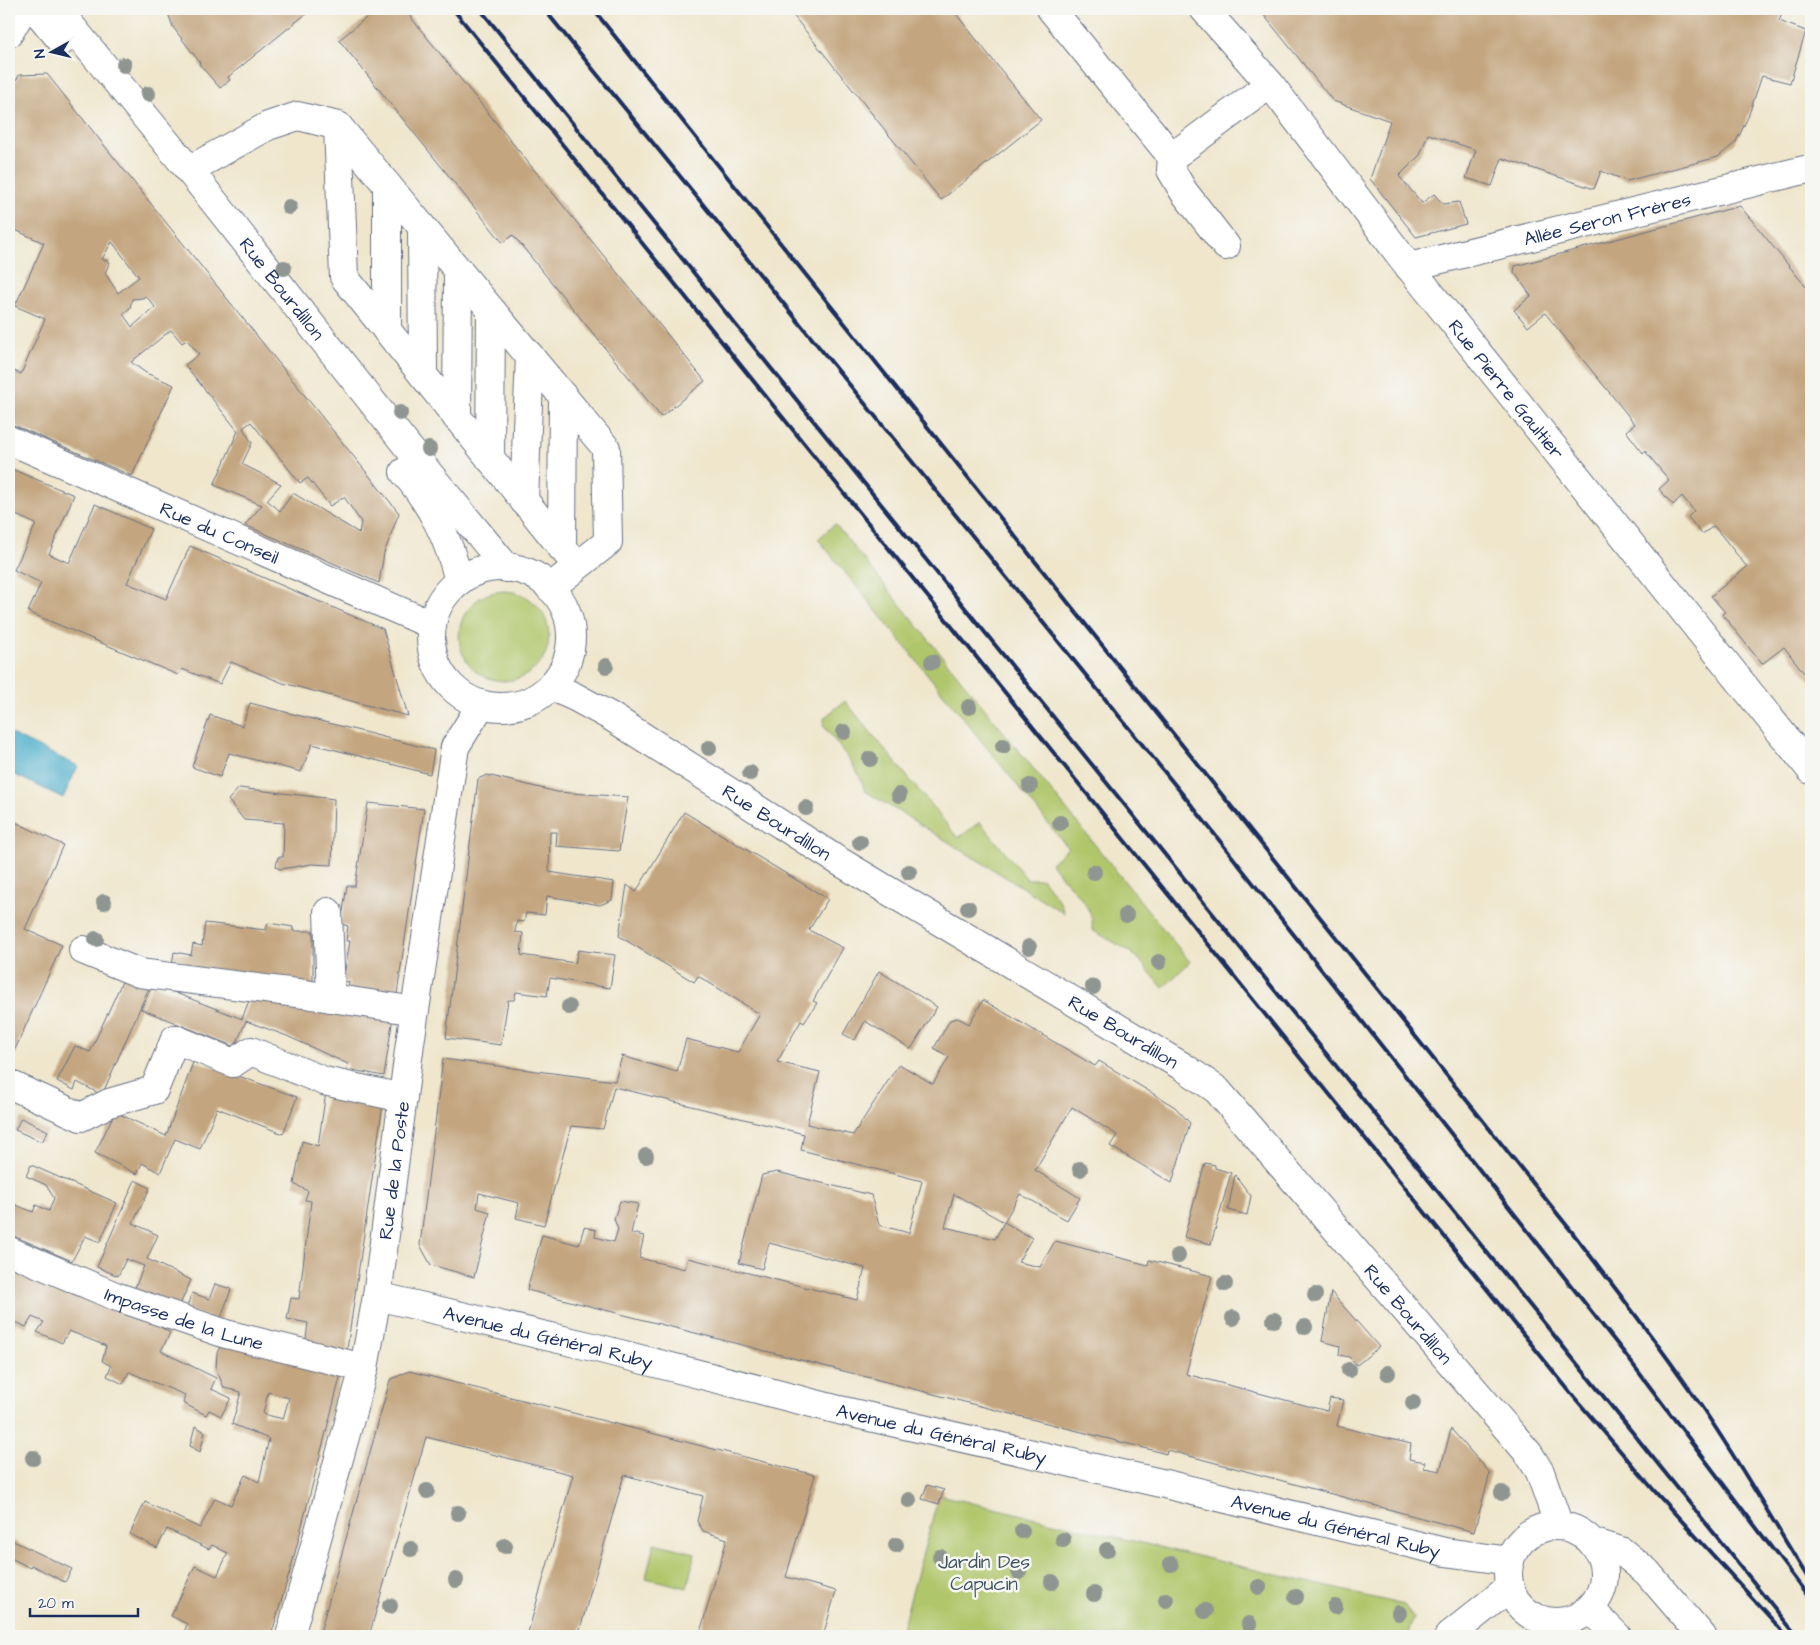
<svg xmlns="http://www.w3.org/2000/svg" width="1820" height="1645" font-family="'Architects Daughter',sans-serif">
<style>
.green{fill:#b0c66a;stroke:#667a64}
.water{fill:#4dafcc;stroke:#346f95}
.building{fill:#c3a57f;fill-rule:evenodd}
.lines{fill:none;stroke-linecap:round;stroke-linejoin:round}
.minor-casing{stroke:#656f84;stroke-width:30}
.minor{stroke:#fff;stroke-width:28}
.rail{stroke:#1b2f5e;stroke-width:4}
.tree{fill:#8f9691}
.labels{text-anchor:middle;stroke-width:5;stroke-linejoin:round;paint-order:stroke}
.street-label{font-size:19px;fill:#1b2f5e;stroke:#f6f6f2}
.park-label{font-size:19px;fill:#405561;stroke:#f6f6f2}
</style>
<rect width="100%" height="100%" fill="#f6f6f2"/>
<filter id="ink" filterUnits="userSpaceOnUse"><feTurbulence type="fractalNoise" baseFrequency=".02" numOctaves="2"/><feDisplacementMap in="SourceGraphic" scale="10" xChannelSelector="R" yChannelSelector="G"/><feConvolveMatrix kernelMatrix="1 2 1 2 8 2 1 2 1" color-interpolation-filters="sRGB"/></filter>
<filter id="wash" filterUnits="userSpaceOnUse"><feTurbulence type="fractalNoise" baseFrequency=".0096" numOctaves="4" result="noise"/><feDisplacementMap in="SourceGraphic" scale="20" xChannelSelector="R" yChannelSelector="G"/><feGaussianBlur stdDeviation="1.12" result="paint"/><feColorMatrix in="noise" values="0 0 0 0 0 0 0 0 0 0 0 0 0 0 0 0 0 1.4 0 .05"/><feComposite in="paint" operator="in"/></filter>
<g filter="url(#wash)">
<rect width="100%" height="100%" fill="#efe6cc"/>
<path class="green" d="M 835,524 L 1190,962 L 1163,988 L 1137,957 L 1124,948 L 1092,930 C 1096,904 1064,884 1051,863 L 1068,848 L 818,539 Z
M459 636a45 45 0 1 1 90 0a45 45 0 1 1-90 0Z
M 845,701 L 958,838 L 980,822 L 1027,879 L 1040,879 L 1042,878 L 1060,902 L 1064,913 L 865,791 L 860,777 L 851,762 L 823,725 L 825,717 Z
M 939,1495 L 1404,1605 L 1414,1618 L 1407,1636 L 900,1636 Z
M 654,1543 L 695,1553 L 687,1588 L 646,1578 Z"/>
<path class="water" d="M 9,733 L 78,766 L 63,798 L 9,772 Z"/>
<g id="blocks">
<path class="building" d="M 169,9 L 312,9 L 228,77 L 230,80 L 220,88 L 199,64 L 200,63 L 173,27 L 169,16 Z
M 377,9 L 404,9 L 705,381 L 661,417 L 513,235 L 503,243 L 339,40 Z
M 788,9 L 952,9 L 1041,120 L 941,200 Z
M 1259,9 L 1784,9 L 1779,21 L 1806,31 L 1790,83 L 1762,76 L 1748,117 L 1740,134 L 1735,143 L 1718,157 L 1627,181 L 1601,171 L 1594,189 L 1502,158 L 1492,186 L 1466,178 L 1476,150 L 1428,134 L 1420,155 L 1399,176 L 1422,203 L 1434,194 L 1443,204 L 1459,202 L 1466,224 L 1416,237 L 1370,179 L 1390,121 L 1333,101 Z
M 47,74 L 399,513 L 384,553 L 379,583 L 245,525 L 262,505 L 214,485 L 238,431 L 185,365 L 199,354 L 187,340 L 182,343 L 171,330 L 131,362 L 146,373 L 174,385 L 132,476 L 9,423 L 9,369 L 21,374 L 45,319 L 15,306 L 44,243 L 13,229 L 9,239 L 9,95 L 19,75 ZM 112,242 L 139,277 L 118,293 L 105,273 L 110,262 L 102,259 ZM 146,296 L 155,307 L 132,327 L 123,314 L 130,308 L 132,299 L 142,298 ZM 251,422 L 300,483 L 308,478 L 330,506 L 344,497 L 361,522 L 359,533 L 293,493 L 280,511 L 267,500 L 281,484 L 242,464 L 252,443 L 243,428 Z
M 1740,206 L 1811,293 L 1811,682 L 1784,647 L 1762,664 L 1722,614 L 1725,612 L 1711,596 L 1747,567 L 1714,526 L 1702,534 L 1688,517 L 1694,511 L 1682,496 L 1673,505 L 1659,489 L 1669,480 L 1645,451 L 1643,453 L 1626,431 L 1635,424 L 1545,313 L 1528,327 L 1514,310 L 1531,296 L 1514,272 L 1515,266 Z
M 9,468 L 74,495 L 49,554 L 69,563 L 95,504 L 151,529 L 127,583 L 166,599 L 190,546 L 383,629 L 408,716 L 283,683 L 231,662 L 220,684 L 182,669 L 178,675 L 28,612 L 41,583 L 14,570 L 36,524 L 9,512 Z
M 250,703 L 434,750 L 430,774 L 312,744 L 301,772 L 229,753 L 220,777 L 192,767 L 210,715 L 242,726 Z
M 487,775 L 557,792 L 628,797 L 619,851 L 556,846 L 557,832 L 550,832 L 549,872 L 614,882 L 612,900 L 600,905 L 547,896 L 545,915 L 526,913 L 524,922 L 517,921 L 515,932 L 523,933 L 521,955 L 575,963 L 578,950 L 615,955 L 610,988 L 550,978 L 547,996 L 516,992 L 514,1000 L 508,1000 L 501,1045 L 446,1038 L 478,779 Z
M 239,788 L 334,799 L 332,865 L 312,864 L 280,869 L 276,867 L 278,857 L 283,857 L 284,823 L 244,820 L 228,800 Z
M 368,803 L 424,809 L 396,1001 L 348,991 L 349,982 L 343,981 L 350,941 L 346,941 L 348,926 L 341,924 L 345,898 L 347,886 L 355,886 Z
M 684,812 L 828,899 L 809,930 L 843,948 L 813,1001 L 817,1003 L 804,1023 L 801,1021 L 777,1062 L 820,1072 L 807,1124 L 853,1135 L 899,1064 L 933,1084 L 949,1057 L 934,1048 L 950,1020 L 958,1018 L 969,1024 L 983,1000 L 1095,1066 L 1099,1061 L 1124,1076 L 1175,1107 L 1190,1123 L 1172,1183 L 1110,1146 L 1117,1135 L 1072,1107 L 1035,1170 L 1080,1198 L 1067,1220 L 1020,1194 L 1004,1222 L 1032,1238 L 1018,1262 L 1040,1267 L 1055,1241 L 1148,1265 L 1149,1260 L 1212,1276 L 1186,1374 L 1327,1411 L 1330,1398 L 1343,1400 L 1337,1426 L 1411,1444 L 1409,1459 L 1425,1462 L 1424,1468 L 1440,1471 L 1451,1429 L 1490,1473 L 1474,1532 L 1167,1450 L 1166,1454 L 1152,1450 L 527,1290 L 542,1235 L 579,1245 L 584,1227 L 596,1230 L 595,1237 L 614,1242 L 618,1229 L 614,1219 L 620,1201 L 638,1204 L 631,1233 L 644,1236 L 639,1258 L 685,1269 L 688,1258 L 857,1300 L 865,1268 L 769,1243 L 762,1269 L 739,1263 L 762,1175 L 777,1172 L 871,1195 L 879,1225 L 909,1233 L 922,1181 L 801,1150 L 804,1134 L 760,1123 L 614,1087 L 603,1129 L 571,1126 L 544,1225 L 516,1218 L 519,1203 L 479,1193 L 477,1208 L 490,1212 L 474,1277 L 431,1265 L 420,1245 L 443,1059 L 615,1081 L 622,1056 L 677,1072 L 686,1039 L 738,1052 L 760,1014 L 698,976 L 694,982 L 619,936 L 627,885 L 636,892 ZM 954,1194 L 1004,1222 L 995,1239 L 945,1227 Z
M 9,819 L 63,845 L 25,929 L 62,945 L 9,1063 Z
M 205,923 L 266,930 L 268,923 L 293,927 L 293,931 L 313,931 L 313,989 L 171,972 L 174,952 L 191,955 L 193,944 L 202,946 Z
M 879,971 L 937,1007 L 911,1049 L 865,1021 L 855,1040 L 843,1034 Z
M 126,973 L 151,983 L 102,1095 L 77,1082 L 74,1090 L 57,1081 L 75,1046 L 90,1052 Z
M 153,984 L 242,1019 L 253,990 L 393,1017 L 384,1076 L 347,1069 L 348,1064 L 287,1036 L 246,1021 L 235,1047 L 141,1009 Z
M 194,1060 L 297,1097 L 283,1134 L 217,1108 L 200,1149 L 175,1139 L 160,1173 L 142,1163 L 137,1174 L 95,1153 L 115,1112 L 166,1136 Z
M 326,1092 L 383,1104 L 346,1356 L 305,1346 L 308,1323 L 287,1319 L 291,1298 L 299,1299 L 311,1201 L 305,1200 L 308,1191 L 294,1184 L 302,1141 L 318,1146 Z
M 21,1118 L 48,1131 L 42,1142 L 15,1130 Z
M 1205,1163 L 1215,1165 L 1215,1168 L 1231,1173 L 1211,1244 L 1184,1237 Z
M 31,1165 L 117,1203 L 100,1242 L 85,1236 L 72,1261 L 9,1234 L 9,1202 L 33,1212 L 36,1205 L 49,1211 L 54,1198 L 46,1185 L 26,1176 Z
M 1235,1175 L 1251,1196 L 1247,1215 L 1228,1210 Z
M 135,1180 L 150,1188 L 133,1223 L 158,1235 L 147,1259 L 191,1280 L 179,1307 L 134,1290 L 144,1266 L 126,1259 L 118,1276 L 97,1267 Z
M 9,1264 L 75,1295 L 159,1326 L 170,1333 L 161,1351 L 216,1378 L 211,1389 L 231,1398 L 221,1416 L 209,1410 L 206,1415 L 183,1403 L 185,1395 L 129,1372 L 123,1384 L 107,1376 L 111,1366 L 102,1361 L 106,1346 L 69,1331 L 62,1343 L 37,1332 L 44,1322 L 32,1317 L 26,1327 L 16,1322 L 9,1337 Z
M 215,1284 L 231,1289 L 220,1321 L 186,1309 L 192,1293 L 209,1299 Z
M 1331,1292 L 1379,1347 L 1357,1365 L 1349,1357 L 1339,1355 L 1340,1346 L 1322,1341 Z
M 222,1342 L 342,1370 L 292,1564 L 271,1636 L 183,1636 L 187,1624 L 171,1616 L 195,1566 L 217,1576 L 228,1553 L 212,1545 L 209,1549 L 167,1529 L 157,1548 L 130,1534 L 145,1502 L 200,1528 L 215,1498 L 231,1505 L 245,1475 L 259,1482 L 269,1439 L 232,1424 L 241,1392 L 224,1388 L 216,1368 L 217,1353 ZM 268,1392 L 289,1398 L 283,1419 L 263,1414 Z
M 409,1371 L 815,1475 L 786,1577 L 836,1591 L 823,1636 L 699,1636 L 727,1539 L 703,1531 L 697,1521 L 703,1496 L 624,1475 L 578,1636 L 527,1636 L 573,1475 L 426,1437 L 369,1636 L 319,1636 L 390,1380 Z
M 195,1426 L 205,1432 L 200,1452 L 190,1446 Z
M 927,1485 L 944,1490 L 939,1504 L 922,1499 Z
M 9,1539 L 72,1569 L 65,1582 L 31,1565 L 30,1568 L 9,1557 Z"/>
</g>
</g>
<g filter="url(#ink)">
<use href="#blocks" fill-opacity="0" stroke="#656f84" stroke-width="1"/>
<g class="lines">
<defs>
<g id="minor">
<path d="M 35,9 L 62,41"/>
<path id="s1" d="M 57,9 L 189,170 L 430,475 L 507,568"/>
<path d="M 1051,9 L 1172,157 L 1171,170 L 1184,192 L 1226,246"/>
<path id="s2" d="M 1204,9 L 1270,84 L 1403,259 L 1811,770"/>
<path d="M 9,33 L 23,9"/>
<path d="M 338,126 L 344,277 L 577,566"/>
<path d="M 1172,157 L 1270,84"/>
<path d="M 189,170 L 268,126 L 298,116 L 338,126 L 606,448 L 608,542 L 550,588"/>
<path d="M 387,185 L 387,331"/>
<path d="M 422,227 L 423,375"/>
<path id="s3" d="M 1409,267 L 1804,170"/>
<path d="M 457,418 L 458,270"/>
<path id="s4" d="M 9,440 L 432,625"/>
<path d="M 490,459 L 491,310"/>
<path d="M 404,472 C 433,507 448,537 459,581"/>
<path d="M 524,501 L 530,356"/>
<path d="M 562,548 L 563,396"/>
<circle cx="501" cy="637" r="70"/>
<path id="s5" d="M 551,686 L 575,697 L 610,716 L 837,860 L 1185,1068 L 1217,1090 L 1529,1454 L 1540,1472 L 1559,1526"/>
<path d="M 328,912 L 331,998"/>
<path d="M 83,950 L 139,973 L 305,994 L 403,1009"/>
<path d="M 9,1084 L 81,1117 L 109,1103 L 154,1090 L 175,1039 L 233,1063 L 251,1051 L 324,1081 L 403,1098"/>
<path id="s6" d="M 9,1251 L 115,1296 L 226,1334 L 364,1368"/>
<path id="s7" d="M 377,1296 L 593,1347 L 839,1410 L 1165,1484 L 1445,1552 L 1510,1561"/>
<circle cx="1556" cy="1574" r="48"/>
<path d="M 1592,1542 L 1621,1551 L 1647,1572 L 1702,1636"/>
<path d="M 1590,1609 L 1617,1636"/>
<path id="s8" d="M 290,1636 L 364,1368 L 377,1296 L 410,1043 L 455,747 L 481,705"/>
<path d="M 1449,1636 L 1510,1587"/>
</g>
</defs>
<use href="#minor" class="minor-casing"/>
<use href="#minor" class="minor"/>
<path class="rail" d="M 453,9 L 1574,1397 L 1658,1495 L 1787,1636
M 480,9 C 919,552 1359,1093 1797,1636
M 544,9 L 1193,807 L 1625,1354 L 1811,1600
M 593,9 L 1572,1232 C 1615,1288 1659,1344 1699,1403 C 1739,1461 1774,1523 1811,1583"/>
</g>
<g class="tree">
<circle cx="124" cy="65" r="8"/>
<circle cx="148" cy="94" r="8"/>
<circle cx="289" cy="207" r="8"/>
<circle cx="284" cy="268" r="8"/>
<circle cx="400" cy="413" r="8"/>
<circle cx="429" cy="449" r="8"/>
<circle cx="932" cy="662" r="8"/>
<circle cx="606" cy="666" r="8"/>
<circle cx="969" cy="707" r="8"/>
<circle cx="844" cy="732" r="8"/>
<circle cx="1003" cy="746" r="8"/>
<circle cx="709" cy="748" r="8"/>
<circle cx="870" cy="759" r="8"/>
<circle cx="750" cy="773" r="8"/>
<circle cx="1030" cy="786" r="8"/>
<circle cx="899" cy="795" r="8"/>
<circle cx="806" cy="808" r="8"/>
<circle cx="1060" cy="823" r="8"/>
<circle cx="860" cy="842" r="8"/>
<circle cx="909" cy="872" r="8"/>
<circle cx="1094" cy="872" r="8"/>
<circle cx="104" cy="902" r="8"/>
<circle cx="968" cy="908" r="8"/>
<circle cx="1126" cy="915" r="8"/>
<circle cx="96" cy="939" r="8"/>
<circle cx="1029" cy="947" r="8"/>
<circle cx="1159" cy="962" r="8"/>
<circle cx="1093" cy="987" r="8"/>
<circle cx="569" cy="1007" r="8"/>
<circle cx="646" cy="1156" r="8"/>
<circle cx="1080" cy="1169" r="8"/>
<circle cx="1178" cy="1256" r="8"/>
<circle cx="1225" cy="1284" r="8"/>
<circle cx="1315" cy="1295" r="8"/>
<circle cx="1233" cy="1318" r="8"/>
<circle cx="1274" cy="1320" r="8"/>
<circle cx="1305" cy="1327" r="8"/>
<circle cx="1349" cy="1370" r="8"/>
<circle cx="1388" cy="1373" r="8"/>
<circle cx="1413" cy="1403" r="8"/>
<circle cx="33" cy="1458" r="8"/>
<circle cx="427" cy="1491" r="8"/>
<circle cx="1502" cy="1493" r="8"/>
<circle cx="909" cy="1500" r="8"/>
<circle cx="458" cy="1513" r="8"/>
<circle cx="1022" cy="1531" r="8"/>
<circle cx="1063" cy="1540" r="8"/>
<circle cx="896" cy="1545" r="8"/>
<circle cx="505" cy="1546" r="8"/>
<circle cx="411" cy="1549" r="8"/>
<circle cx="1107" cy="1550" r="8"/>
<circle cx="940" cy="1557" r="8"/>
<circle cx="1171" cy="1564" r="8"/>
<circle cx="1019" cy="1572" r="8"/>
<circle cx="456" cy="1580" r="8"/>
<circle cx="1052" cy="1582" r="8"/>
<circle cx="1259" cy="1587" r="8"/>
<circle cx="1094" cy="1594" r="8"/>
<circle cx="1296" cy="1597" r="8"/>
<circle cx="1166" cy="1600" r="8"/>
<circle cx="390" cy="1606" r="8"/>
<circle cx="1335" cy="1607" r="8"/>
<circle cx="1205" cy="1611" r="8"/>
<circle cx="1399" cy="1613" r="8"/>
<circle cx="1249" cy="1624" r="8"/>
</g>
</g>
<g class="labels">
<g class="street-label">
<text dy="7" stroke="none"><textPath href="#s3" startOffset="204">Allée Seron Frères</textPath></text>
<text dy="7" stroke="none"><textPath href="#s1" startOffset="359">Rue Bourdillon</textPath></text>
<text dy="7" stroke="none"><textPath href="#s2" startOffset="486">Rue Pierre Gaultier</textPath></text>
<text dy="7" stroke="none"><textPath href="#s4" startOffset="230">Rue du Conseil</textPath></text>
<text dy="7" stroke="none"><textPath href="#s5" startOffset="264">Rue Bourdillon</textPath></text>
<text dy="7" stroke="none"><textPath href="#s5" startOffset="669">Rue Bourdillon</textPath></text>
<text dy="7" stroke="none"><textPath href="#s8" startOffset="478">Rue de la Poste</textPath></text>
<text dy="7" stroke="none"><textPath href="#s5" startOffset="1074">Rue Bourdillon</textPath></text>
<text dy="7" stroke="none"><textPath href="#s6" startOffset="188">Impasse de la Lune</textPath></text>
<text dy="7" stroke="none"><textPath href="#s7" startOffset="176">Avenue du Général Ruby</textPath></text>
<text dy="7" stroke="none"><textPath href="#s7" startOffset="581">Avenue du Général Ruby</textPath></text>
<text dy="7" stroke="none"><textPath href="#s7" startOffset="986">Avenue du Général Ruby</textPath></text>
</g>
<g class="park-label">
<text x="984" y="1568">Jardin Des<tspan x="984" dy="22">Capucin</tspan></text>
</g>
</g>
<rect width="1820" height="1645" fill="none" stroke="#f6f6f2" stroke-width="30"/>
<g transform="translate(52 52) rotate(262)" stroke="#f6f6f2" stroke-width="4" paint-order="stroke">
<path d="M0-4L9 19L0 12L-9 19Z" fill="#1b2f5e"/>
<text y="-8" font-size="14" font-weight="bold" text-anchor="middle" fill="#1b2f5e">N</text>
</g>
<path d="M30 1608v8h108v-8" fill="none" stroke="#1b2f5e" stroke-width="2.5"/>
<text x="38" y="1608" font-size="15" fill="#1b2f5e" stroke="#f6f6f2" stroke-width="4" paint-order="stroke">20 m</text>
</svg>
